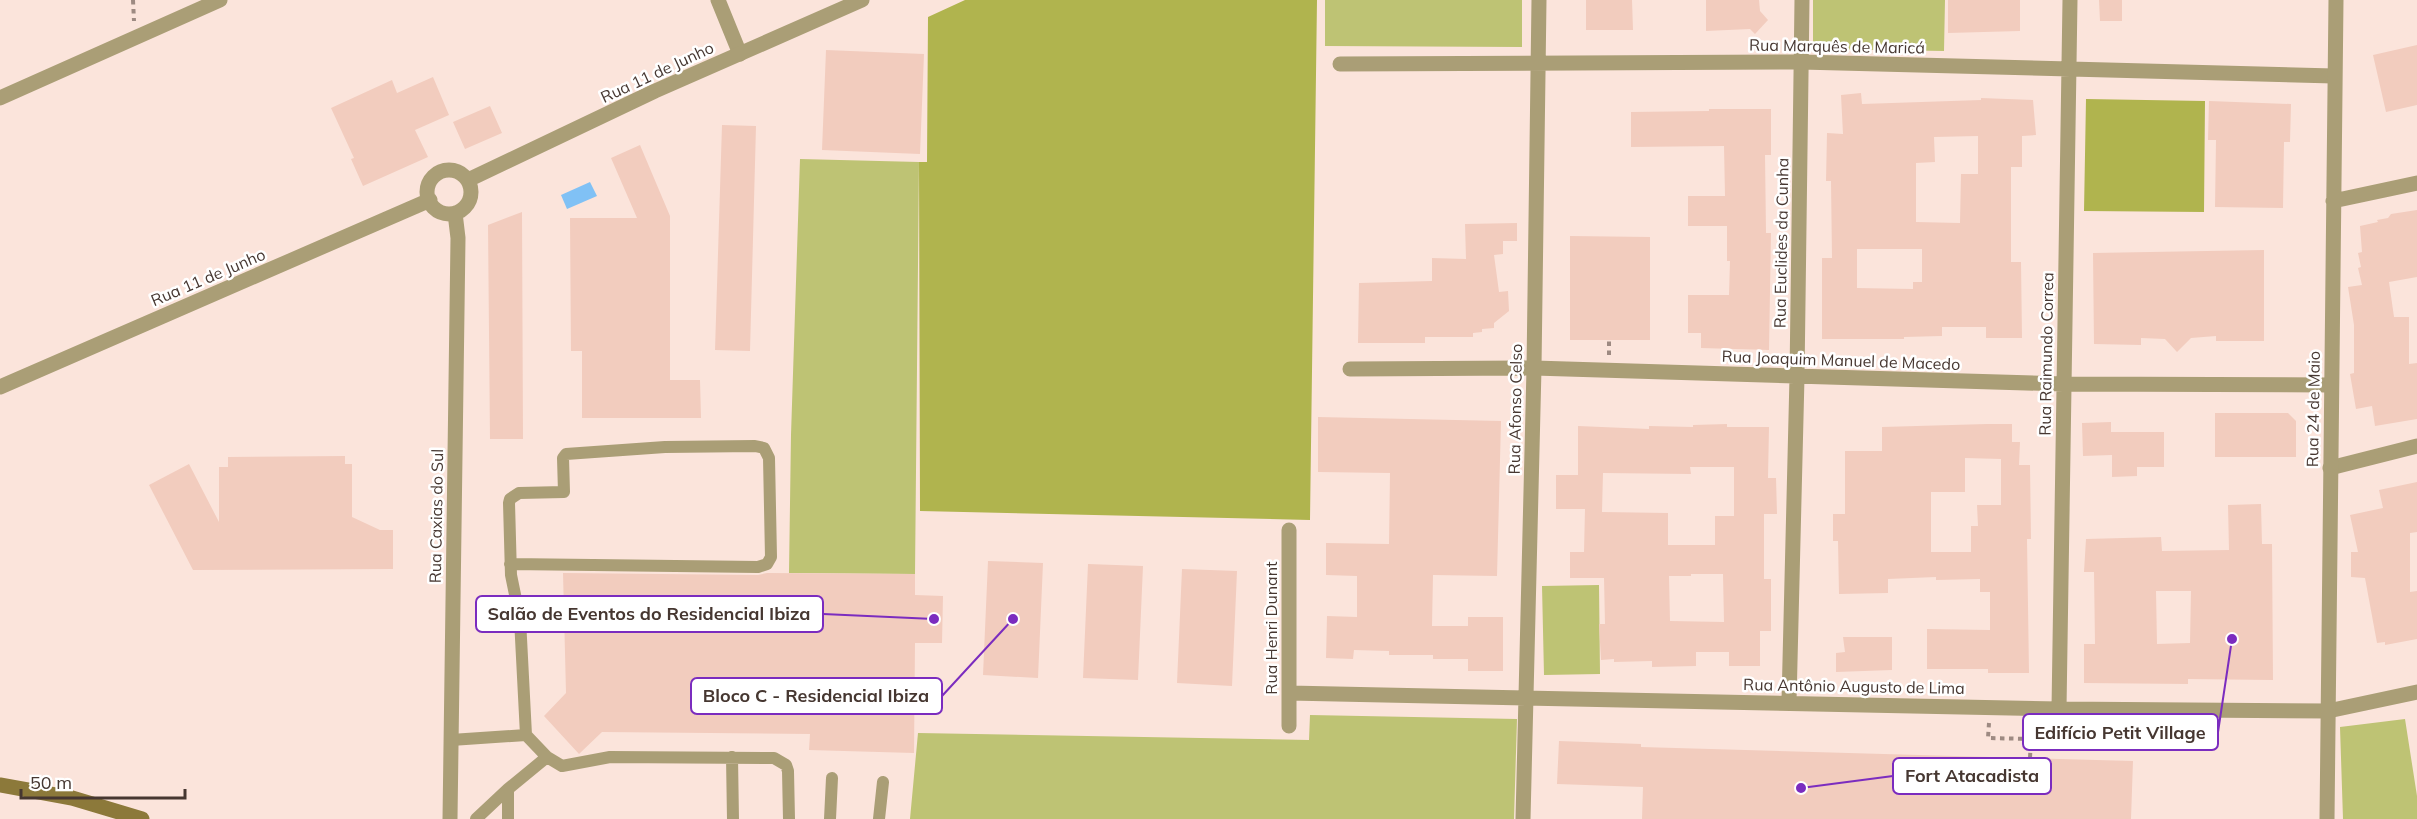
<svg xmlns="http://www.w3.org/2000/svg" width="2417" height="819" font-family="Mulish,sans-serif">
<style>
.green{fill:#bec374}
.forest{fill:#b0b44e}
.water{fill:#80c1f5}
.building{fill:#f2ccbe;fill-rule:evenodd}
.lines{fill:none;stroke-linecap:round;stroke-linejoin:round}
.path{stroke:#9d8a82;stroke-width:4;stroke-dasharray:4.5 4.5;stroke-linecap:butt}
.service{stroke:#aa9e76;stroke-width:12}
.minor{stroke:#aa9e76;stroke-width:15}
.tertiary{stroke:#aa9e76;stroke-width:15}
.secondary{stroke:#8c793a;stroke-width:15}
.labels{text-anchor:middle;stroke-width:5;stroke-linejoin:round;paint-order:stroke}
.street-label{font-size:16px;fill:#463731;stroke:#fff}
.leader{fill:none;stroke:#7b2cbf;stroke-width:2}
.callout-dot{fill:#7b2cbf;stroke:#fff;stroke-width:2}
.callout{fill:#fff;stroke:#7b2cbf;stroke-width:2}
.callout-label{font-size:18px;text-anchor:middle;font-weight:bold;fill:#463731}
</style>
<rect width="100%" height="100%" fill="#fbe4db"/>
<path class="green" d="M 1325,0 L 1522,0 L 1522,47 L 1325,46 Z
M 1813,0 L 1945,0 L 1944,51 L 1813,49 Z
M 800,159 L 919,162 L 915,574 L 789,573 L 791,435 Z
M 1599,585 L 1600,674 L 1544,675 L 1542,586 Z
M 1310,715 L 1517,719 L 1514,819 L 910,819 L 918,733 L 1309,740 Z
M 2405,719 L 2417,796 L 2417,819 L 2343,819 L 2340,727 Z"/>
<path class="forest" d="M 965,0 L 1317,0 L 1310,520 L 920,511 L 919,162 L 927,162 L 928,17 Z
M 2086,99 L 2205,101 L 2204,212 L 2084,211 Z"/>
<path class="water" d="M 590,182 L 597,196 L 567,209 L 561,195 Z"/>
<path class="building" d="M 1586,0 L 1632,0 L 1633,30 L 1586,30 Z
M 1706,0 L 1759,0 L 1760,11 L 1768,20 L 1755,34 L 1750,29 L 1706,31 Z
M 1948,0 L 2020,0 L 2020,31 L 1948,33 Z
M 2099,0 L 2122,0 L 2122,21 L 2100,21 Z
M 2417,45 L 2417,105 L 2386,112 L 2373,55 Z
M 826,50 L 924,54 L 920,154 L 822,150 Z
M 433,77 L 449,115 L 415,130 L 428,157 L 363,186 L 351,159 L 354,158 L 331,108 L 392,80 L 397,93 Z
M 1861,93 L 1862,104 L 1981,100 L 1981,98 L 2033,100 L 2036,135 L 2022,136 L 2022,167 L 2011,167 L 2011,262 L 2021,262 L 2022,338 L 1986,338 L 1986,327 L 1942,327 L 1942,336 L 1904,337 L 1904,339 L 1822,339 L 1822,258 L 1832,258 L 1831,181 L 1826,181 L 1827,133 L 1843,134 L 1841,95 ZM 1978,136 L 1978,174 L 1961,174 L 1960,223 L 1916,222 L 1916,163 L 1935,162 L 1934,137 ZM 1857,249 L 1922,249 L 1922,282 L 1913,282 L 1913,289 L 1857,288 Z
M 2209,101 L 2291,104 L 2290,142 L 2284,142 L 2283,208 L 2215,207 L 2216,140 L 2208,140 Z
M 490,106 L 502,133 L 465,149 L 453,122 Z
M 1709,109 L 1771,109 L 1771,155 L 1765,155 L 1766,233 L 1771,233 L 1769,350 L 1701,348 L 1701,333 L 1688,333 L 1688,295 L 1729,295 L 1730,261 L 1727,261 L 1727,226 L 1688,226 L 1688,196 L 1725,196 L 1724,146 L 1631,147 L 1631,112 L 1709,111 Z
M 722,125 L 756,126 L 750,351 L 715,350 Z
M 640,145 L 670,216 L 670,380 L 700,380 L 701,418 L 582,418 L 582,351 L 571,351 L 570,218 L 637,218 L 611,158 Z
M 2417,210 L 2417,277 L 2389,282 L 2394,317 L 2409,317 L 2409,364 L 2417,363 L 2417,419 L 2375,426 L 2372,406 L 2356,409 L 2350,374 L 2354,373 L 2354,325 L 2348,287 L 2362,285 L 2358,268 L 2361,267 L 2358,253 L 2362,252 L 2360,226 L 2378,222 L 2377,220 L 2388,218 L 2391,214 Z
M 522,212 L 523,439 L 490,439 L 488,225 Z
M 1517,223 L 1517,241 L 1503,241 L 1503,254 L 1494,255 L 1499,292 L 1508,291 L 1509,311 L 1494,323 L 1494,328 L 1482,329 L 1482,332 L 1473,333 L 1473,337 L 1425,337 L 1425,343 L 1358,343 L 1359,283 L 1432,281 L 1432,258 L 1466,259 L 1465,224 Z
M 1570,236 L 1650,237 L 1650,340 L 1570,340 Z
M 2264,250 L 2264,341 L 2216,341 L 2216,336 L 2191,338 L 2177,352 L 2165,339 L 2141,338 L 2141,345 L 2094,344 L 2093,253 Z
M 2215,413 L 2288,413 L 2296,421 L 2296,457 L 2215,457 Z
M 1318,417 L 1501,421 L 1497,576 L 1433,575 L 1432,626 L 1468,626 L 1468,617 L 1503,617 L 1503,671 L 1468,671 L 1468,659 L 1433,659 L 1433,655 L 1389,655 L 1389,651 L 1354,650 L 1353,659 L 1326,658 L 1327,616 L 1357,617 L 1357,576 L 1326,575 L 1326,543 L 1389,544 L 1390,473 L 1318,472 Z
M 2111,422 L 2111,432 L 2164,432 L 2164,467 L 2137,467 L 2137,476 L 2112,477 L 2112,455 L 2083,456 L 2082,423 Z
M 1727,424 L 1727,427 L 1769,427 L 1768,478 L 1776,478 L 1777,514 L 1764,514 L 1764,579 L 1771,579 L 1771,631 L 1760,631 L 1760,666 L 1729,666 L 1729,652 L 1696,652 L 1696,666 L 1652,667 L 1652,661 L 1614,662 L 1614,659 L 1601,660 L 1599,624 L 1605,624 L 1604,578 L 1570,578 L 1570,552 L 1584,552 L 1585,509 L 1556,509 L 1556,475 L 1578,475 L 1578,426 L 1649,429 L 1649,426 L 1693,427 L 1693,425 ZM 1690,467 L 1734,467 L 1734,516 L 1715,516 L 1715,545 L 1668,545 L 1668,513 L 1602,512 L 1603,473 L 1691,474 ZM 1691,574 L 1723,574 L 1724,622 L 1670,621 L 1669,576 L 1691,576 Z
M 1987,424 L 2012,424 L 2012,442 L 2020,442 L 2019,465 L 2030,465 L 2031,539 L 2027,539 L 2029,673 L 1988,673 L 1988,669 L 1927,669 L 1927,629 L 1990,630 L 1990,592 L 1980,592 L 1980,579 L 1936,580 L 1936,577 L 1888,579 L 1888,593 L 1839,594 L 1838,541 L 1833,541 L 1833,514 L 1845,514 L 1845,451 L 1882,451 L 1882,427 ZM 1965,458 L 2001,459 L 2001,505 L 1977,505 L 1978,526 L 1971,526 L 1971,552 L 1931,552 L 1931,492 L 1965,492 Z
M 345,456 L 345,464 L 352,464 L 352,517 L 380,530 L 393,530 L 393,569 L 193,570 L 149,485 L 189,464 L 219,522 L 219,467 L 228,467 L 228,457 Z
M 2417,482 L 2417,532 L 2410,533 L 2410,592 L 2417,591 L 2417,639 L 2385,645 L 2385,642 L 2377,643 L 2365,578 L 2351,577 L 2351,552 L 2358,552 L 2350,515 L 2383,508 L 2379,490 Z
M 2261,504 L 2262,544 L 2272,544 L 2273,680 L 2188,679 L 2188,684 L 2084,683 L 2084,644 L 2095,644 L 2094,572 L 2084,572 L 2086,539 L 2161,537 L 2162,551 L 2229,550 L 2228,505 ZM 2156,591 L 2191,591 L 2190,643 L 2157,644 Z
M 988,561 L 1043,563 L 1038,678 L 983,675 Z
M 1088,564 L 1143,566 L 1138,680 L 1083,678 Z
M 1182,569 L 1237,571 L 1232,686 L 1177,683 Z
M 563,573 L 758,575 L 767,573 L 915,574 L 915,595 L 943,596 L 942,643 L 915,643 L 914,753 L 809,750 L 810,734 L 602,732 L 579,754 L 544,716 L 566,693 Z
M 1843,637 L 1892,637 L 1892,670 L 1836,672 L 1836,653 L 1845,652 Z
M 1559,741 L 1641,744 L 1641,747 L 2133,761 L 2131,819 L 1642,819 L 1643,787 L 1557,784 Z"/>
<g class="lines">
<path class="path" d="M 133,0 L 134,21
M 1609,355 L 1609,340
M 1989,723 L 1988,738 L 2031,739 L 2030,758"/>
<path class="service" d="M 510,564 L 758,567 L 767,564 L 771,557 L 769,458 L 764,448 L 755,446 L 665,447 L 566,454 L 563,458 L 564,492 L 519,493 L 510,499 L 509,503 L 511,575 L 520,619 L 526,735 L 547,757 L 562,766 L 610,757 L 774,758 L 786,765 L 788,771 L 789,819
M 451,740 L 526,735
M 732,757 L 733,819
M 476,819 L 508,789
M 508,819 L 508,789 L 547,757
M 830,819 L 832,778
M 879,819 L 883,782"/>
<path class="minor" d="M 718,0 L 740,54
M 1340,64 L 1801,62 L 2334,76
M 0,98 L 220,0
M 1350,369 L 1534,368 L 2063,384 L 2331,385
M 2330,468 L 2417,446
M 1289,693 L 2059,709 L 2328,711 L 2417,692
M 1789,702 L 1797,377 L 1802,0
M 2059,709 L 2070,0
M 1289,726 L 1289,530
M 1523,819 L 1534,368 L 1539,0"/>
<path class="tertiary" d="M427 192a22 22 0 1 1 44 0a22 22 0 1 1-44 0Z
M 468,180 L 655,91 L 862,0
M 2333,201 L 2417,183
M 0,387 L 430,200
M 450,819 L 458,238 L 455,213
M 2327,819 L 2336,0"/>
<path class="secondary" d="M 0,785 L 72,798 L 142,819"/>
</g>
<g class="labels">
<g class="street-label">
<text transform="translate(1837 46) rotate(1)" y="6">Rua Marquês de Maricá</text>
<text transform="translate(657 72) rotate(-25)" y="6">Rua 11 de Junho</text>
<text transform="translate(1781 243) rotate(-89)" y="6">Rua Euclides da Cunha</text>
<text transform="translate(208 277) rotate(-23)" y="6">Rua 11 de Junho</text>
<text transform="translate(2046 354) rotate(-89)" y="6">Rua Raimundo Correa</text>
<text transform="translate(1841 360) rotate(2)" y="6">Rua Joaquim Manuel de Macedo</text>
<text transform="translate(1515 409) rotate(-89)" y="6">Rua Afonso Celso</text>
<text transform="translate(2313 409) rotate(-89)" y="6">Rua 24 de Maio</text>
<text transform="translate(436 516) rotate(-89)" y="6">Rua Caxias do Sul</text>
<text transform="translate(1271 628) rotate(-90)" y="6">Rua Henri Dunant</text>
<text transform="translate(1854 686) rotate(1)" y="6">Rua Antônio Augusto de Lima</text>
</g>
</g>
<path class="leader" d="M934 619L823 614M1013 619L942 696M2232 639L2218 732M1801 788L1893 776"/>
<g class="callout-dot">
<circle cx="934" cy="619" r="6"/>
<circle cx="1013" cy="619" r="6"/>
<circle cx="2232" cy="639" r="6"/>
<circle cx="1801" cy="788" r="6"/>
</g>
<g class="callout">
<rect x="476" y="596" width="347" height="36" rx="6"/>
<rect x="691" y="678" width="251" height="36" rx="6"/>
<rect x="2023" y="714" width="195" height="36" rx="6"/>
<rect x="1893" y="758" width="158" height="36" rx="6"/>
</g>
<g class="callout-label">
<text x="649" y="620">Salão de Eventos do Residencial Ibiza</text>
<text x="816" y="702">Bloco C - Residencial Ibiza</text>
<text x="2120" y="739">Edifício Petit Village</text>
<text x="1972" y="782">Fort Atacadista</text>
</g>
<path d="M21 789v9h164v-9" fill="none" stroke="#463731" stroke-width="3"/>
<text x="30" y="789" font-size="18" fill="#463731" stroke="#ffffff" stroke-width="4.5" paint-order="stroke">50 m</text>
</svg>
